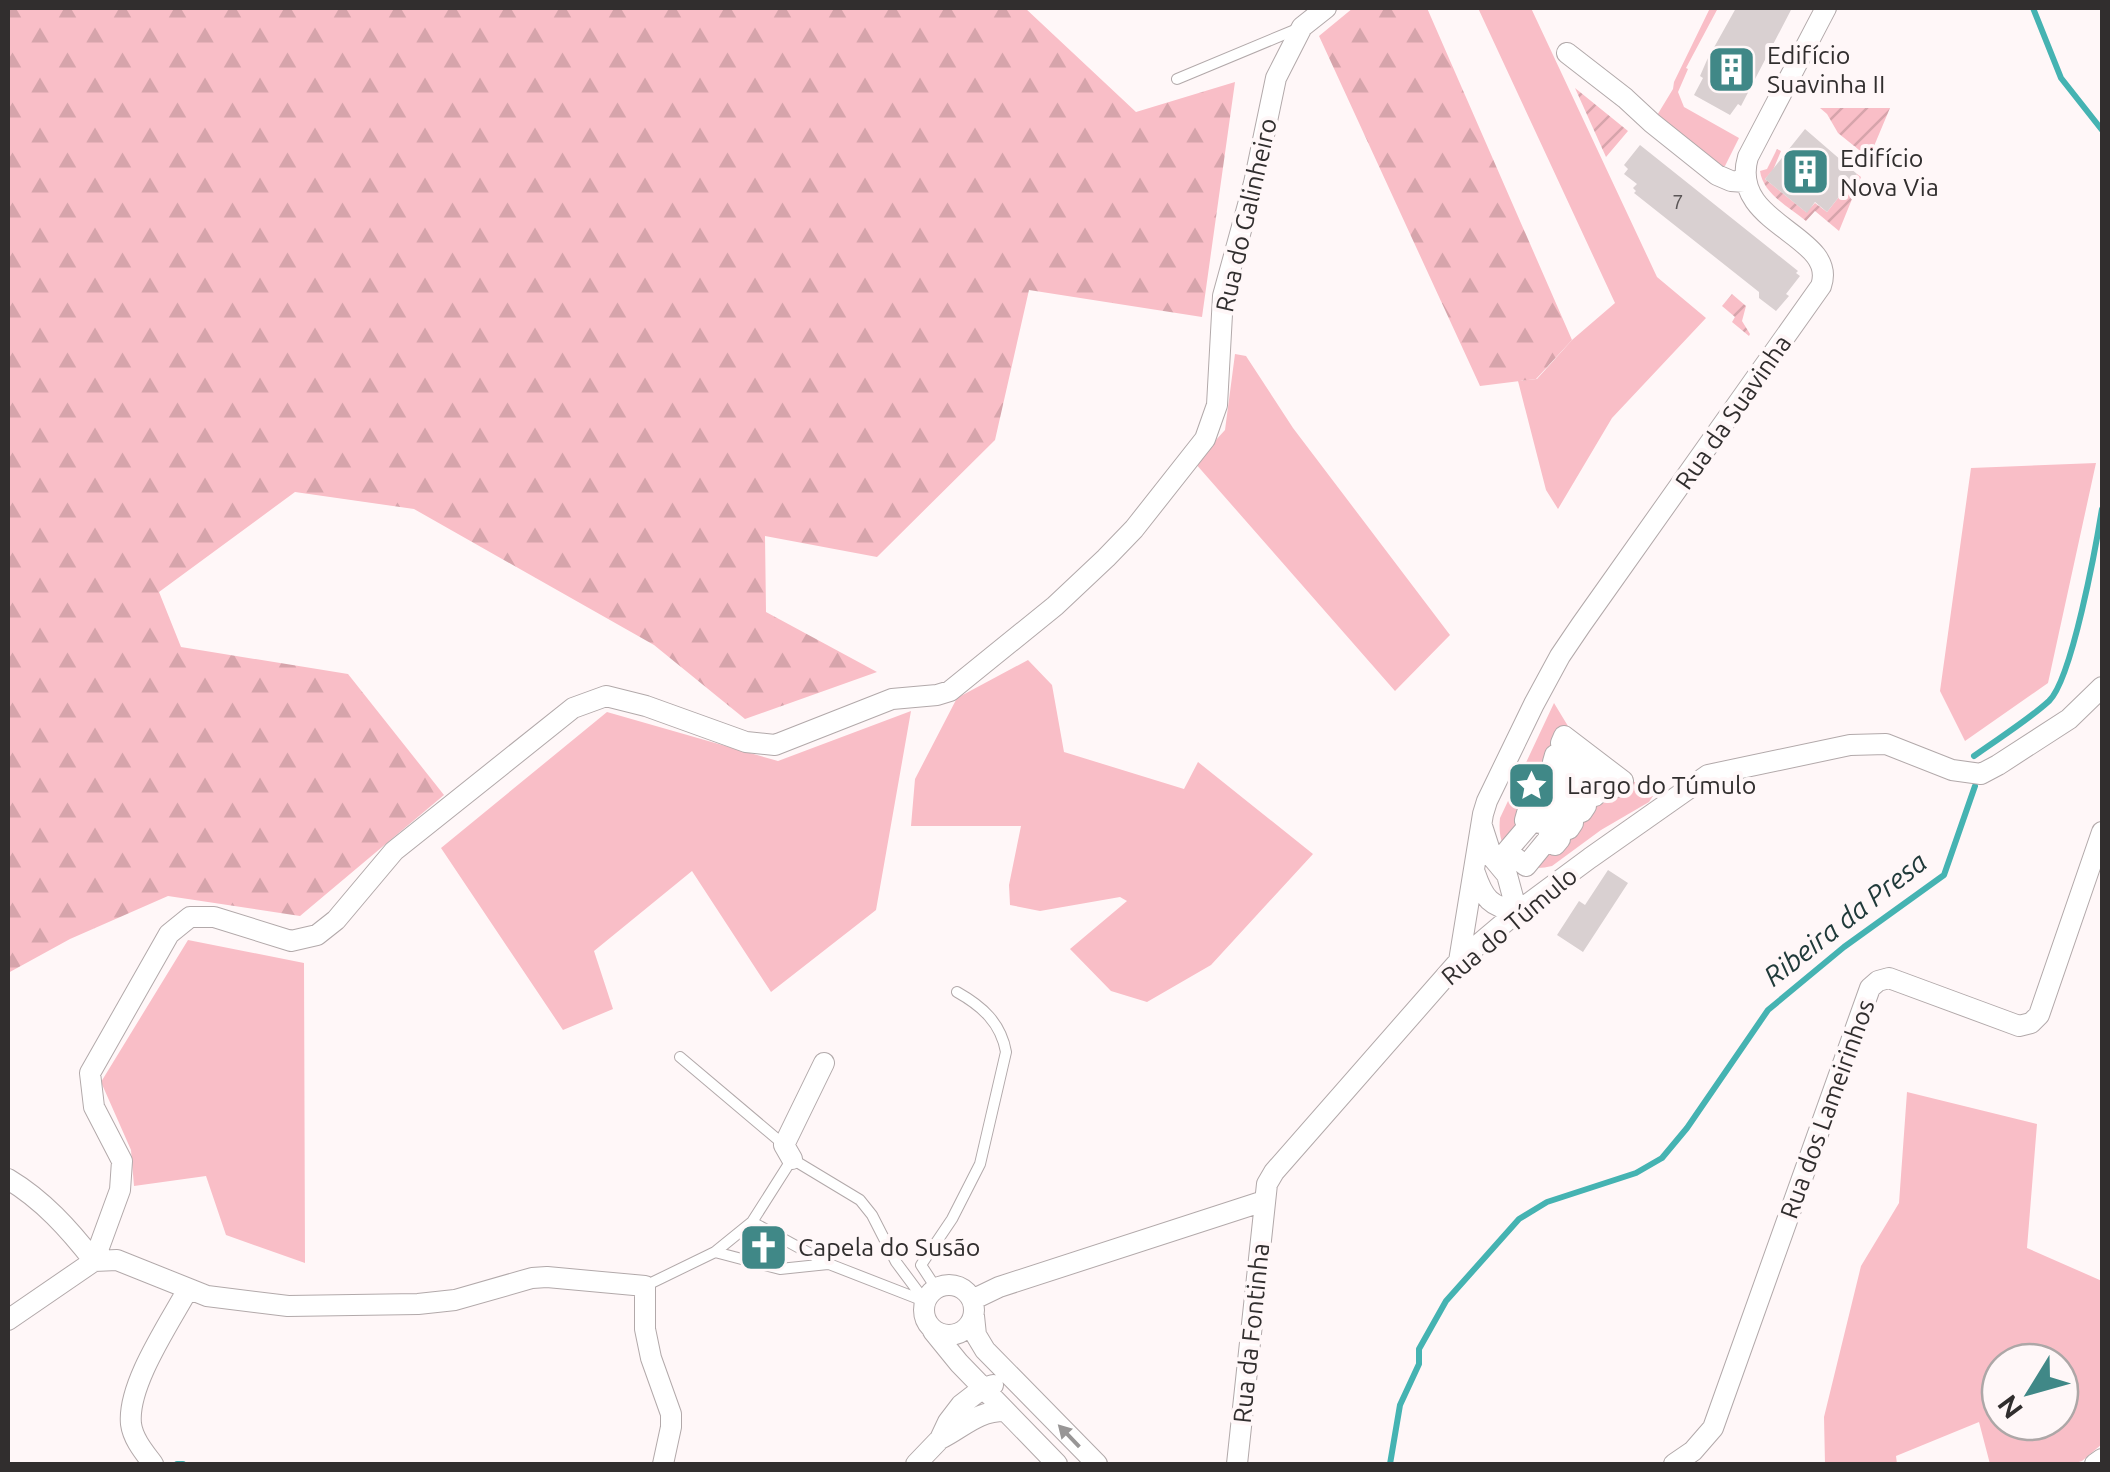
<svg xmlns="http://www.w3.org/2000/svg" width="2110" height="1472" font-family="Ubuntu,sans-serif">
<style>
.grass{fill:#f9bec7;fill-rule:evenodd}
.forest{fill:url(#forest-firs)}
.garden{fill:url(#garden-furrows)}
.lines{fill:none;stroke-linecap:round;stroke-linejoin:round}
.stream{stroke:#45b3b2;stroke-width:6}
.building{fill:#d9d0d1}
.lane-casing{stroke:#b2a9aa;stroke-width:12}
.street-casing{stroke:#b2a9aa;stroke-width:22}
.lane{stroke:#fff;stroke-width:10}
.street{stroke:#fff;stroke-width:20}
.oneway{fill:#989696}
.labels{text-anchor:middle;stroke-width:8;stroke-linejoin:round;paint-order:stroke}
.number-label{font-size:20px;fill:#5b5657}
.poi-label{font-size:25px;fill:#312e2e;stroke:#fff7f8;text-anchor:start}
.street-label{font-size:25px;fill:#312e2e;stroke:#fff7f8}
.water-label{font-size:28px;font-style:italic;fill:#203a3a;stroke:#fff7f8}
</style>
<defs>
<pattern id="forest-firs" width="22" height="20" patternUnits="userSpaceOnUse" patternTransform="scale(2.5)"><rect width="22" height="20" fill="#f9bec7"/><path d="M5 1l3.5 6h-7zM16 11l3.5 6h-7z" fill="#d6a4ab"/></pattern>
<pattern id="garden-furrows" width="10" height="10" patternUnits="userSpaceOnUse" patternTransform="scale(2.5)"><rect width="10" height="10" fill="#f9bec7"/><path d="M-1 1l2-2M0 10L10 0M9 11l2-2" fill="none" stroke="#d6a4ab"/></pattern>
</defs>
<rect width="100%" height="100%" fill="#fff7f8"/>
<path class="grass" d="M 1478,8 L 1531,8 L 1657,277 L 1706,318 L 1612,418 L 1558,509 L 1546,490 L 1518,381 L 1537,379 L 1572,340 L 1615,303 Z
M 1710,8 L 1718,8 L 1686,68 L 1688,69 L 1678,92 L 1684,107 L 1739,138 L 1725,166 L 1719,166 L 1656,117 L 1673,89 L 1674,82 Z
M 1235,354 L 1246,356 L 1293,428 L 1450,635 L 1395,691 L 1195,463 L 1225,430 Z
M 2096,463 L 2048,683 L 1965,741 L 1940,691 L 1971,468 Z
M 1028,660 L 1052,685 L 1064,752 L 1184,789 L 1198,762 L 1313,854 L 1211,965 L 1147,1002 L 1111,991 L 1070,949 L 1127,901 L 1120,897 L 1040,911 L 1010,905 L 1009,885 L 1021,826 L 911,826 L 915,779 L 957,698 Z
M 1554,703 L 1574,736 L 1653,796 L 1649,802 L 1601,830 L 1552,866 C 1518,875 1496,852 1500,818 ZM 1564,736 L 1548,839 L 1526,866 L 1507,851 Z
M 911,711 L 876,910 L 771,992 L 692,871 L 594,951 L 613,1009 L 563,1030 L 441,848 L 607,712 L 778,761 Z
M 188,940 L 304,963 L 305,1263 L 226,1235 L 206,1176 L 134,1186 L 131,1150 L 101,1082 Z
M 1907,1092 L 2037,1124 L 2027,1248 L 2102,1281 L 2102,1444 L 2082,1461 L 2072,1464 L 1990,1464 L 1979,1422 L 1896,1456 L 1897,1464 L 1825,1464 L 1824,1417 L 1861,1266 L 1899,1203 ZM 2000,1362 L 2060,1362 L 2060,1422 L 2000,1422 Z"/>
<path class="forest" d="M 8,8 L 1025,8 L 1136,112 L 1235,82 L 1202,317 L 1029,290 L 995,440 L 877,557 L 765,536 L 766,612 L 877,672 L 745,719 L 654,645 L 414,509 L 295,492 L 159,592 L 181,647 L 348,674 L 444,795 L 300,916 L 168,896 L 70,939 L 8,973 Z
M 1353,8 L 1427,8 L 1572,340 L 1536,379 L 1480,386 L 1319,36 Z"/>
<path class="garden" d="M 1575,88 L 1628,131 L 1606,157 Z
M 1820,108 L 1890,108 L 1869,158 L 1838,133 L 1827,114 Z
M 1777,149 L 1781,151 L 1773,170 L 1765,179 L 1806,212 L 1815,203 L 1827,212 L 1857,174 L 1861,177 L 1839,231 L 1815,211 L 1806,221 C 1789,207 1763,194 1760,171 L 1767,169 Z
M 1732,294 L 1746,306 L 1742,321 L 1750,334 L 1749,336 L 1732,322 L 1735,317 L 1722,306 Z"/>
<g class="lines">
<path class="stream" d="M 2033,8 L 2061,78 L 2102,130
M 1974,756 C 1999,738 2027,721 2049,701 C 2072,679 2096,546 2102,509
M 177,1464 L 183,1464
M 1390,1464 L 1400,1405 L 1419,1364 L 1419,1349 L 1446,1301 L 1519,1219 L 1547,1202 L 1636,1173 L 1662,1158 L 1687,1128 L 1768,1010 L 1844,947 L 1944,875 L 1975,786"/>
</g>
<path class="building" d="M 1736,8 L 1792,8 L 1741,106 L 1738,104 L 1730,115 L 1694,95 L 1703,78 L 1700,76 L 1707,60 Z
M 1805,129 L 1857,174 L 1827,212 L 1815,202 L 1807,213 L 1765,179 Z
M 1640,145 L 1798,271 L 1796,273 L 1800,276 L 1786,294 L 1789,296 L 1776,311 L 1759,298 L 1759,292 L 1634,193 L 1636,191 L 1633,188 L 1637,184 L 1624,174 L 1628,169 L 1624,165 Z
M 1608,870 L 1628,883 L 1583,952 L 1557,935 L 1579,901 L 1585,905 Z
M 753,1233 L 781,1248 L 777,1259 L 743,1250 L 747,1237 Z"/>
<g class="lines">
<defs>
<path id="lane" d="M 1177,79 L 1297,29
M 680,1057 L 783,1144
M 752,1222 L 829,1264 L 924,1301
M 715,1252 L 780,1269 L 828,1264
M 645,1286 L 715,1252 L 752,1222 L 792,1159 L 860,1200 L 872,1215 L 896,1262 L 925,1301
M 936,1288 L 921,1265 L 952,1219 L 980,1164 L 1006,1052 C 1001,1023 982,1006 957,992"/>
<path id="street" d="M 1567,53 L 1625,98 L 1652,123 L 1717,175 L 1731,181 L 1745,182
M 1564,736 L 1623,781 L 1616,787 L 1598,773 L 1590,783 L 1599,791 L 1595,796 L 1584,787 L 1576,798 L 1586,806 L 1582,812 L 1570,803 L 1562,814 L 1573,823 L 1569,829 L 1556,819 L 1548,830 L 1560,839 L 1555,845 L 1548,839 L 1526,866 L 1507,851 L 1530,824 L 1525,820 L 1527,813 L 1540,823 L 1549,812 L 1535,801 L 1536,794 L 1552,806 L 1560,795 L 1543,782 L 1546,774 L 1565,789 L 1573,778 L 1553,762 L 1555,755 L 1576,772 L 1584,761 L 1561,743 Z
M 1475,873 C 1484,899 1490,906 1517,912 L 1507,875 L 1492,857 L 1482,826
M 1459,961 L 1483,814 L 1487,801 L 1534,704 L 1560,656 L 1581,625 L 1821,286 C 1839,235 1728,225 1748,157 L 1826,8
M 792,1159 L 784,1145 L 824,1063
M 8,1179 C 43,1200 69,1229 94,1261
M 94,1261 L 120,1190 L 122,1161 L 94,1107 L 90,1073 L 169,934 L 190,917 L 214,917 L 291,941 L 317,935 L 336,920 L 394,851 L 573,708 L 606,696 L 646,706 L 746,742 L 775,745 L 892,699 L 937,695 L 950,691 L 1055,606 L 1106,558 L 1134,529 L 1205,439 L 1217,405 L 1223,296 L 1254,183 L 1276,78 L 1302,27 L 1326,8
M924 1310a25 25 0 1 1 50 0a25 25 0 1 1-50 0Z
M 972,1300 L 999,1287 L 1264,1201
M 974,1316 L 976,1335 L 985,1350 L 1097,1464
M 8,1320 L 94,1261 L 117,1260 L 207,1296 L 288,1306 L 418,1304 L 455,1300 L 532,1278 L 547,1277 L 645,1286 L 645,1329 L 651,1358 L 671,1414 L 671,1427 L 663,1464
M 933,1331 L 959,1363 L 1057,1464
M 940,1439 C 964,1427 977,1411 1005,1411
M 153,1464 C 144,1452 133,1439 131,1424 C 127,1385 169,1324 188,1289
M 916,1464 L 940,1439 L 948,1422 L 961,1405 L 983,1388 L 993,1385
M 1237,1464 L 1267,1184 L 1274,1172 L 1459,961 L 1517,912 L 1590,858 L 1708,775 L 1850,745 L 1886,744 L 1952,770 L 1981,774 L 1998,765 L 2069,719 L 2102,687
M 1674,1464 L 1693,1451 L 1713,1428 L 1870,988 L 1878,981 L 1889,978 L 2019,1026 L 2031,1023 L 2039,1015 L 2102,832
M 2095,1464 L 2102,1459"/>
</defs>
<use href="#lane" class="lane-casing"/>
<use href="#street" class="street-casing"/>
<use href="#lane" class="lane"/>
<use href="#street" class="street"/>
</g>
<defs><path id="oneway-solid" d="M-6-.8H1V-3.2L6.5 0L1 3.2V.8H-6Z" transform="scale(2.5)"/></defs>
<use class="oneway" href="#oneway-solid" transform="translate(1069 1436) rotate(-134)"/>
<defs>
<symbol id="building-square" viewBox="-11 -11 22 22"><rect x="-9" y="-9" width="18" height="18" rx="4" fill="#408887" stroke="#fff7f8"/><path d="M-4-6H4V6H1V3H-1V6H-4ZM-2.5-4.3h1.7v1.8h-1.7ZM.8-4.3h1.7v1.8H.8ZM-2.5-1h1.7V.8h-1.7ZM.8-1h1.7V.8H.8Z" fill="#fff"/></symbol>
<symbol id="sight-square" viewBox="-11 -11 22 22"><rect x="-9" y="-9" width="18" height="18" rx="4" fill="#408887" stroke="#fff7f8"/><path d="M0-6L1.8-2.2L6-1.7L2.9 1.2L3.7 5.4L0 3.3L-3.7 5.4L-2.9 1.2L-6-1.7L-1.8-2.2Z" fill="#fff"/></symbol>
<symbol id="church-square" viewBox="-11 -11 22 22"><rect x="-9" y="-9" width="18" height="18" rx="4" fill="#408887" stroke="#fff7f8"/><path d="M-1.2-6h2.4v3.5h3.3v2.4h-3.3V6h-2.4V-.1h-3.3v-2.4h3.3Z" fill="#fff"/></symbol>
</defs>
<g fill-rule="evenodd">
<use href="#building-square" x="1704" y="42" width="55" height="55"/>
<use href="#building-square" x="1778" y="144" width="55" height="55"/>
<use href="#sight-square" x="1504" y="758" width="55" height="55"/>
<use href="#church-square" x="736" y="1220" width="55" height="55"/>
</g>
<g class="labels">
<g class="number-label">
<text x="1678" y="209">7</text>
</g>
<g class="poi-label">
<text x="1767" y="64">Edifício<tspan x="1767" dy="29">Suavinha II</tspan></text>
<text x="1840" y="167">Edifício<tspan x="1840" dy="29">Nova Via</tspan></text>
<text x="1567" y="794">Largo do Túmulo</text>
<text x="798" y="1256">Capela do Susão</text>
</g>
<g class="street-label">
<text transform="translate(1246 215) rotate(-77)" y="9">Rua do Galinheiro</text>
<text transform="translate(1733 412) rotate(-55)" y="9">Rua da Suavinha</text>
<text transform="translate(1509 926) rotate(-40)" y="9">Rua do Túmulo</text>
<text transform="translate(1827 1109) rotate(-70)" y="9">Rua dos Lameirinhos</text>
<text transform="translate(1251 1333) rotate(-84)" y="9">Rua da Fontinha</text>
</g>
<g class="water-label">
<text transform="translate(1845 919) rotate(-38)" y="10">Ribeira da Presa</text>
</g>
</g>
<rect width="2110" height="1472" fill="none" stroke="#312e2e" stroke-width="20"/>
<g transform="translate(2030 1392) rotate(233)"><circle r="48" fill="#fff7f8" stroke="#ada7a7" stroke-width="2.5"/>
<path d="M0-8L18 38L0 25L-18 38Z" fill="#408887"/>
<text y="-15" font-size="28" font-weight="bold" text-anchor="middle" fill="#312e2e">N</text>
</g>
</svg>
